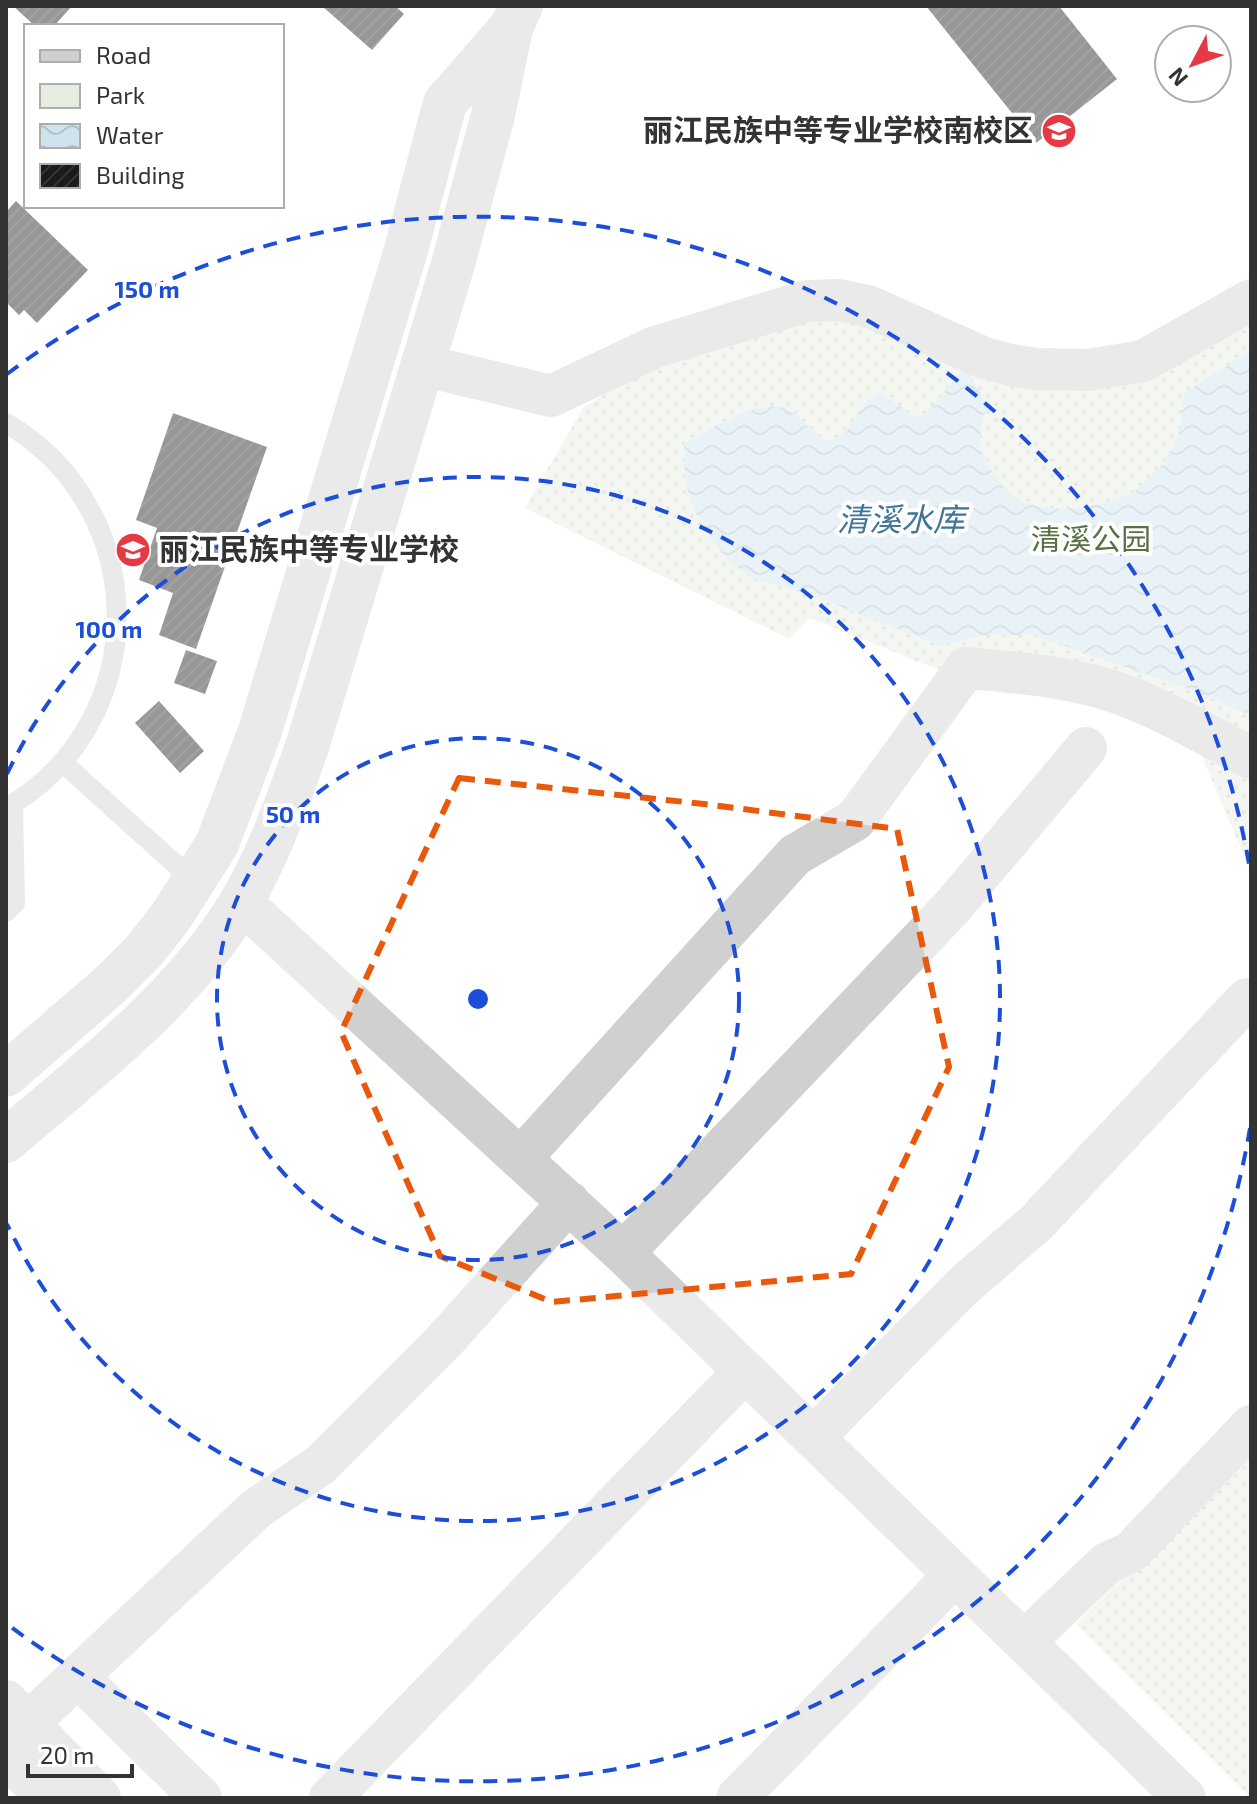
<svg xmlns="http://www.w3.org/2000/svg" width="1257" height="1804" font-family="'Exo 2','Noto Sans SC',sans-serif">
<style>
.green{fill:url(#green-dots)}
.water{fill:url(#water-waves)}
.building{fill:url(#building-hatch)}
.lines{fill:none;stroke-linecap:round;stroke-linejoin:round}
.service{stroke:#d0d0d0;stroke-width:20}
.minor{stroke:#d0d0d0;stroke-width:42}
.tertiary{stroke:#d0d0d0;stroke-width:44}
.marked{fill:none;stroke:#e8590c;stroke-width:6;stroke-dasharray:16 10;stroke-linejoin:round}
.ring{fill:none;stroke:#1d4ed8;stroke-width:4;stroke-dasharray:14 10}
.labels{text-anchor:middle;stroke-width:8;stroke-linejoin:round;paint-order:stroke}
.poi-label{font-size:30px;font-weight:bold;fill:#333;stroke:#fff;text-anchor:end}
.park-label{font-size:30px;fill:#56703f;stroke:#fff}
.water-label{font-size:32px;font-style:italic;fill:#3f7597;stroke:#fff}
.centre{fill:#1d4ed8;stroke:#fff;stroke-width:4}
.ring-label{font-size:24px;text-anchor:middle;font-weight:bold;fill:#1d4ed8;stroke:#fff;stroke-width:8;stroke-linejoin:round;paint-order:stroke}
</style>
<defs>
<pattern id="green-dots" width="8" height="8" patternUnits="userSpaceOnUse" patternTransform="scale(2)"><rect width="8" height="8" fill="#e6ecdf"/><path d="M2 2h.1M6 6h.1" fill="none" stroke="#c6cbc0" stroke-width="1.8" stroke-linecap="round"/></pattern>
<pattern id="water-waves" width="16" height="10" patternUnits="userSpaceOnUse" patternTransform="scale(2)"><rect width="16" height="10" fill="#cfe2ee"/><path d="M0 5q4-4 8 0t8 0" fill="none" stroke="#b2c2cd"/></pattern>
<pattern id="building-hatch" width="6" height="6" patternUnits="userSpaceOnUse" patternTransform="scale(2)"><rect width="6" height="6" fill="#1a1a1a"/><path d="M-1 1l2-2M0 6l6-6M5 7l2-2" fill="none" stroke="#333"/></pattern>
</defs>
<rect width="100%" height="100%" fill="#fff"/>
<path class="green" d="M 848,319 L 993,369 L 1251,322 L 1251,872 L 1197,745 L 1131,710 L 939,670 L 810,618 L 789,639 L 525,508 L 583,408 L 621,384 L 655,366 L 806,322 Z
M 1251,1450 L 1251,1798 L 1076,1624 Z"/>
<path class="water" d="M 1251,350 L 1251,716 L 1189,689 L 1033,635 L 986,635 L 941,646 L 809,594 L 751,578 L 731,563 L 712,540 L 695,512 L 685,482 L 684,444 C 712,430 755,396 788,410 C 803,417 812,433 827,441 C 855,436 856,401 880,392 L 914,416 L 925,415 L 965,367 L 988,407 C 977,429 977,450 991,470 C 997,481 1005,490 1015,497 C 1045,518 1109,508 1138,488 C 1153,478 1168,457 1176,440 C 1183,425 1180,408 1185,393 Z"/>
<path class="building" d="M 13,6 L 72,6 L 54,26 L 35,26 Z
M 322,6 L 395,6 L 404,14 L 372,50 Z
M 926,6 L 1059,6 L 1117,79 L 1036,143 Z
M 16,201 L 88,270 L 37,323 L 24,310 L 19,315 L 6,302 L 6,212 Z
M 173,413 L 267,447 L 196,649 L 159,635 L 173,593 L 139,580 L 157,528 L 136,520 Z
M 186,650 L 217,661 L 205,694 L 174,683 Z
M 159,701 L 204,751 L 180,773 L 135,723 Z"/>
<g class="lines">
<path class="service" d="M 6,423 C 153,509 154,723 6,808
M 62,762 L 195,882
M 6,912 L 15,903 L 13,804"/>
<path class="minor" d="M 422,365 L 551,396 L 655,347 L 807,301 L 839,300 L 868,306 L 984,358 L 1011,365 L 1037,369 L 1089,370 L 1143,361 L 1251,300
M 241,902 L 623,1253 L 1185,1798
M 521,1158 L 795,855 L 855,820 L 966,668 C 1015,672 1065,676 1112,691 C 1160,707 1206,735 1251,758
M 623,1253 L 954,905 L 1086,748
M 814,1437 L 962,1287 L 1036,1223 L 1247,999
M 1024,1642 L 1107,1563 L 1131,1552 L 1251,1426
M 79,1678 L 201,1798
M 27,1724 L 256,1509 L 320,1465 L 445,1340 L 569,1202
M 330,1798 L 745,1371
M 737,1798 L 955,1575"/>
<path class="tertiary" d="M 6,1075 L 112,983 L 143,952 L 170,918 L 217,844 L 260,731 L 406,250 L 445,103 L 509,30
M 6,1141 C 88,1070 179,1002 237,909 C 268,858 287,803 307,747 L 453,264 L 493,115 L 511,28 L 521,6
M 6,1702 L 99,1798
M 6,1754 L 49,1798"/>
</g>
<path d="M0 0H1257V1804H0ZM 459,778 L 704,804 L 897,829 L 949,1067 L 851,1274 L 552,1302 L 440,1256 L 341,1032 Z" fill="#fff" fill-opacity=".55" fill-rule="evenodd"/>
<path class="marked" d="M 459,778 L 704,804 L 897,829 L 949,1067 L 851,1274 L 552,1302 L 440,1256 L 341,1032 Z"/>
<g class="ring">
<circle cx="478" cy="999" r="261"/>
<path d="M7 774A522 522 0 1 1 7 1224"/>
<path d="M1250 1128A783 783 0 0 1 7 1624M7 374A783 783 0 0 1 1250 870"/>
</g>
<defs>
<symbol id="school-disc" viewBox="-11 -11 22 22"><circle r="9.5" fill="#e63946" stroke="#fff"/><path d="M0-5L7-2L0 1L-7-2ZM-4 1L0 2.5L4 1V4Q0 6-4 4Z" fill="#fff"/></symbol>
</defs>
<g fill-rule="evenodd">
<use href="#school-disc" x="1039" y="111" width="40" height="40"/>
<use href="#school-disc" x="113" y="530" width="40" height="40"/>
</g>
<g class="labels">
<g class="poi-label">
<text x="1033" y="141">丽江民族中等专业学校南校区</text>
<text x="159" y="560" text-anchor="start">丽江民族中等专业学校</text>
</g>
<g class="park-label">
<text x="1091" y="550">清溪公园</text>
</g>
<g class="water-label">
<text x="901" y="531">清溪水库</text>
</g>
</g>
<circle cx="478" cy="999" r="12" class="centre"/>
<g class="ring-label">
<text x="147" y="298">150 m</text>
<text x="109" y="638">100 m</text>
<text x="293" y="823">50 m</text>
</g>
<rect width="1257" height="1804" fill="none" stroke="#333333" stroke-width="16"/>
<rect x="24" y="24" width="260" height="184" fill="#ffffff" stroke="#adadad" stroke-width="2"/>
<rect x="40" y="50" width="40" height="12" fill="#d0d0d0" stroke="#adadad" stroke-width="2"/>
<text x="96" y="64" font-size="24" fill="#333333">Road</text>
<rect x="40" y="84" width="40" height="24" fill="#e6ecdf" stroke="#adadad" stroke-width="2"/>
<text x="96" y="104" font-size="24" fill="#333333">Park</text>
<rect x="40" y="124" width="40" height="24" fill="url(#water-waves)" stroke="#adadad" stroke-width="2"/>
<text x="96" y="144" font-size="24" fill="#333333">Water</text>
<rect x="40" y="164" width="40" height="24" fill="url(#building-hatch)" stroke="#adadad" stroke-width="2"/>
<text x="96" y="184" font-size="24" fill="#333333">Building</text>
<g transform="translate(1193 64) rotate(229)"><circle r="38" fill="#ffffff" stroke="#adadad" stroke-width="2"/>
<path d="M0-6L14 30L0 20L-14 30Z" fill="#e63946"/>
<text y="-12" font-size="22" font-weight="bold" text-anchor="middle" fill="#333333">N</text>
</g>
<path d="M28 1764v12h104v-12" fill="none" stroke="#333333" stroke-width="4"/>
<text x="40" y="1764" font-size="24" fill="#333333" stroke="#ffffff" stroke-width="6" paint-order="stroke">20 m</text>
</svg>
